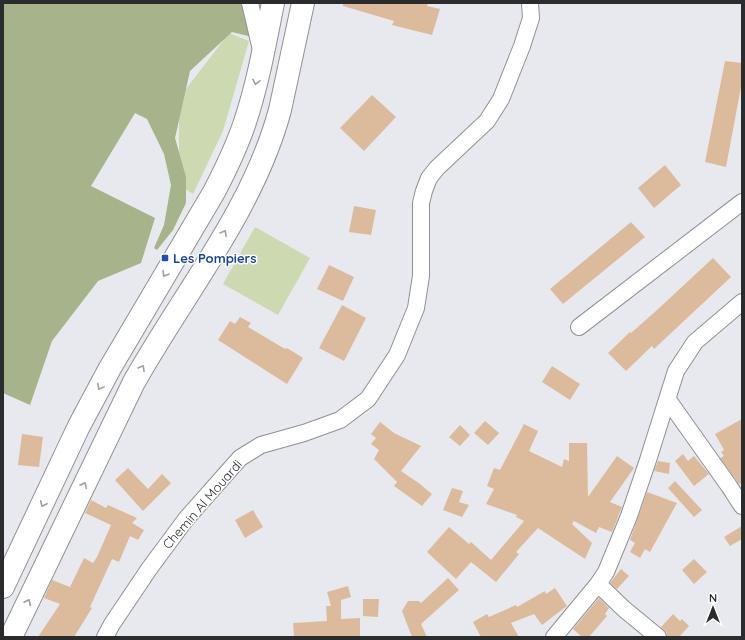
<svg xmlns="http://www.w3.org/2000/svg" width="745" height="640" font-family="Quicksand,sans-serif">
<style>
.green{fill:#cdd9b0}
.forest{fill:#a7b38b}
.building{fill:#dcbb9d}
.lines{fill:none;stroke-linecap:round;stroke-linejoin:round}
.minor-casing{stroke:#8f9196;stroke-width:18}
.highway-casing{stroke:#8f9196;stroke-width:24}
.minor{stroke:#fff;stroke-width:16}
.highway{stroke:#fff;stroke-width:22}
.oneway{stroke:#a0a0a1}
.transit-dot{fill:#1a4fb4;stroke:#fff;stroke-width:1.5}
.labels{text-anchor:middle;stroke-width:3;stroke-linejoin:round;paint-order:stroke}
.transit-label{font-size:13px;font-weight:bold;fill:#164399;stroke:#fff;text-anchor:start}
.street-label{font-size:13px;fill:#2b2c2e;stroke:#fff}
</style>
<rect width="100%" height="100%" fill="#e7e9ee"/>
<path class="green" d="M 229,33 L 249,41 L 223,131 L 193,194 L 179,185 L 179,98 Z
M 255,227 L 310,258 L 278,315 L 223,284 Z"/>
<path class="forest" d="M 3,3 L 242,3 L 253,23 L 252,37 L 232,32 L 190,71 L 175,138 L 186,177 L 186,203 L 173,230 L 157,250 L 154,248 L 164,225 L 171,185 L 164,154 L 147,119 L 135,113 L 91,186 L 155,218 L 141,263 L 98,281 L 52,341 L 30,405 L 3,393 Z"/>
<path class="building" d="M 343,3 L 428,3 L 427,6 L 440,9 L 432,35 L 392,25 L 394,21 L 343,6 Z
M 725,61 L 742,63 L 742,82 L 726,167 L 705,162 Z
M 372,95 L 396,117 L 364,151 L 340,128 Z
M 665,165 L 681,185 L 654,208 L 638,188 Z
M 354,206 L 376,210 L 371,235 L 349,232 Z
M 631,222 L 645,237 L 563,304 L 550,289 Z
M 713,258 L 731,277 L 654,349 L 652,346 L 626,371 L 608,353 L 630,332 L 631,333 L 657,310 Z
M 329,265 L 354,277 L 343,301 L 317,289 Z
M 342,305 L 366,318 L 344,361 L 319,348 Z
M 240,317 L 251,323 L 248,327 L 285,349 L 287,348 L 303,358 L 287,384 L 218,340 L 230,321 L 235,324 Z
M 552,366 L 580,384 L 570,400 L 542,382 Z
M 742,419 L 742,483 L 739,484 L 720,458 L 724,456 L 721,452 L 724,450 L 715,434 Z
M 485,421 L 499,433 L 488,445 L 474,433 Z
M 380,422 L 394,433 L 421,446 L 401,471 L 420,484 L 432,494 L 422,506 L 394,486 L 397,482 L 374,459 L 379,450 L 371,444 L 376,438 L 371,434 Z
M 524,424 L 538,431 L 529,451 L 562,467 L 564,459 L 569,461 L 569,443 L 587,443 L 588,497 L 617,456 L 634,468 L 610,502 L 622,507 L 612,532 L 599,527 L 596,533 L 574,521 L 572,524 L 592,543 L 585,559 L 538,528 L 516,552 L 519,554 L 496,582 L 471,562 L 456,579 L 427,552 L 449,527 L 469,544 L 471,542 L 491,560 L 524,521 L 516,517 L 517,515 L 486,504 L 494,489 L 487,486 L 494,468 L 500,470 Z
M 460,425 L 470,435 L 460,446 L 449,437 Z
M 22,434 L 43,437 L 39,467 L 18,465 Z
M 683,454 L 688,461 L 694,456 L 709,474 L 694,486 L 675,461 Z
M 658,461 L 670,463 L 669,474 L 654,471 Z
M 128,468 L 148,489 L 162,474 L 171,483 L 143,511 L 115,480 Z
M 675,481 L 702,510 L 694,517 L 668,488 Z
M 452,488 L 463,491 L 459,502 L 469,505 L 462,517 L 443,510 Z
M 647,492 L 677,503 L 650,552 L 645,549 L 640,558 L 630,552 L 635,543 L 630,540 Z
M 91,500 L 106,508 L 108,505 L 137,518 L 132,523 L 144,530 L 138,540 L 130,536 L 119,562 L 112,559 L 90,607 L 92,608 L 74,637 L 38,637 L 60,604 L 44,598 L 52,580 L 70,587 L 84,558 L 93,563 L 97,557 L 111,525 L 85,513 Z
M 253,510 L 263,527 L 245,538 L 235,520 Z
M 742,526 L 742,539 L 730,546 L 724,537 Z
M 694,559 L 707,572 L 694,584 L 682,570 Z
M 621,569 L 629,576 L 617,589 L 610,583 Z
M 448,578 L 459,590 L 421,624 L 427,637 L 412,637 L 402,611 L 408,601 L 419,601 L 421,603 Z
M 348,586 L 351,597 L 341,600 L 341,619 L 360,618 L 360,637 L 294,637 L 293,623 L 327,621 L 326,606 L 331,606 L 327,592 Z
M 555,588 L 567,606 L 542,625 L 534,614 L 511,623 L 519,637 L 481,637 L 473,622 L 487,614 L 489,617 L 516,605 L 517,607 L 545,591 L 546,594 Z
M 599,598 L 609,608 L 605,614 L 607,616 L 589,637 L 582,637 L 573,629 Z
M 363,599 L 379,599 L 378,617 L 363,616 Z
M 673,614 L 680,621 L 682,619 L 689,626 L 679,637 L 667,637 L 667,633 L 661,627 Z"/>
<g class="lines">
<defs>
<path id="minor" d="M 250,3 L 261,50
M 579,327 L 742,202
M 668,400 L 729,486 L 742,506
M 598,584 L 624,609 L 658,637
M 105,637 L 112,624 L 149,569 L 186,519 L 240,458 L 261,445 L 304,433 L 340,420 L 368,399 L 397,355 L 416,308 L 421,276 L 421,203 L 424,191 L 429,178 L 437,168 L 487,121 L 501,99 L 522,46 L 531,18 L 530,3
M 554,637 L 598,584 L 606,572 L 629,516 L 648,460 L 676,371 L 695,342 L 742,302"/>
<path id="highway" d="M 3,587 L 79,426 L 110,368 L 214,192 C 226,169 237,146 245,122 C 258,83 265,43 273,3
M 11,637 L 134,382 C 184,293 253,210 280,110 L 303,3"/>
</defs>
<use href="#minor" class="minor-casing"/>
<use href="#highway" class="highway-casing"/>
<use href="#minor" class="minor"/>
<use href="#highway" class="highway"/>
</g>
<defs><path id="oneway-chevron" d="M-2-3.5L2.5 0L-2 3.5" fill="none" stroke-width="1.6" stroke-linecap="round" stroke-linejoin="round"/></defs>
<g class="oneway">
<use href="#oneway-chevron" transform="translate(256 82) rotate(102)"/>
<use href="#oneway-chevron" transform="translate(224 233) rotate(-60)"/>
<use href="#oneway-chevron" transform="translate(165 274) rotate(122)"/>
<use href="#oneway-chevron" transform="translate(142 368) rotate(-61)"/>
<use href="#oneway-chevron" transform="translate(100 387) rotate(118)"/>
<use href="#oneway-chevron" transform="translate(84 485) rotate(-64)"/>
<use href="#oneway-chevron" transform="translate(43 504) rotate(115)"/>
<use href="#oneway-chevron" transform="translate(28 602) rotate(-64)"/>
</g>
<rect class="transit-dot" x="161" y="254" width="8" height="8" rx="2"/>
<g class="labels">
<g class="transit-label">
<text x="173" y="263">Les Pompiers</text>
</g>
<g class="street-label">
<text transform="translate(202 504) rotate(-49)" y="5">Chemin Al Mouardi</text>
</g>
</g>
<rect width="745" height="640" fill="none" stroke="#2b2c2e" stroke-width="8"/>
<g transform="translate(713 608)" stroke="#ffffff" stroke-width="3" paint-order="stroke">
<path d="M0-3L7 15L0 10L-7 15Z" fill="#2b2c2e"/>
<text y="-6" font-size="11" font-weight="bold" text-anchor="middle" fill="#2b2c2e">N</text>
</g>
</svg>
